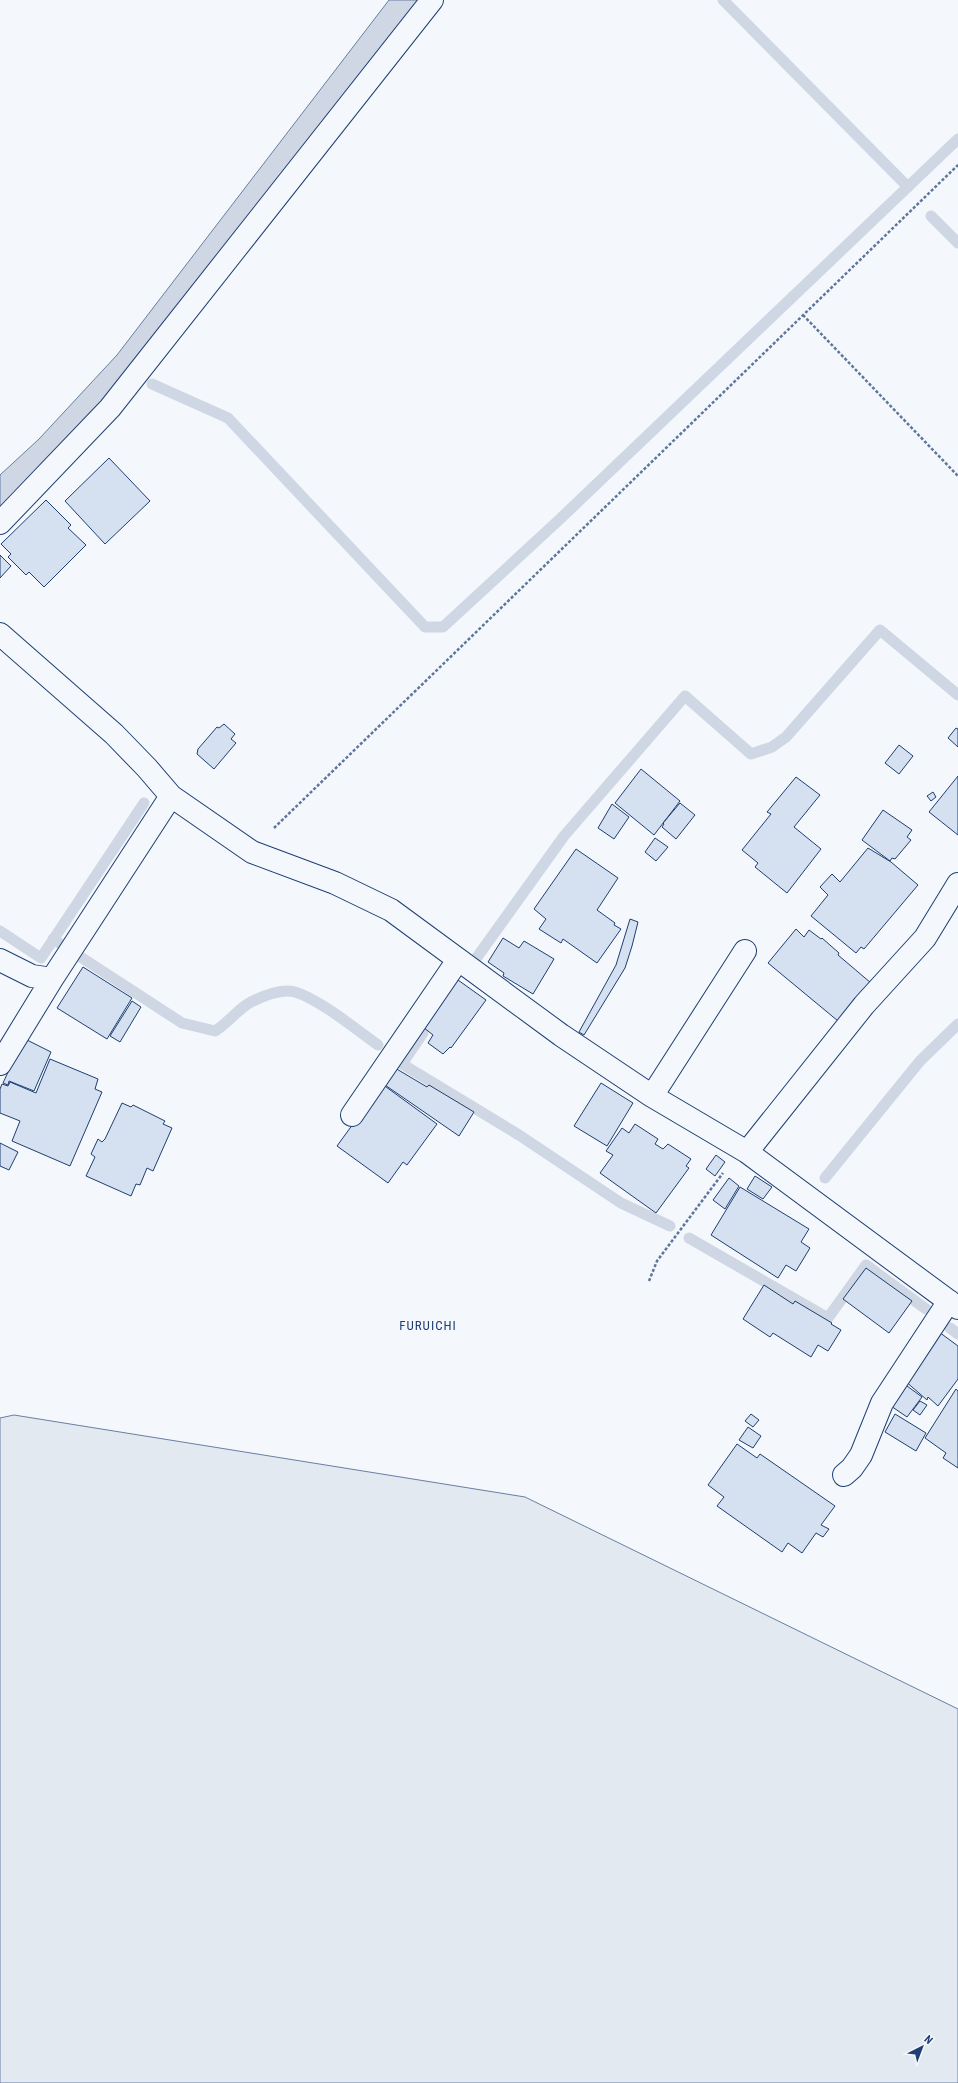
<svg xmlns="http://www.w3.org/2000/svg" width="958" height="2083" font-family="'Roboto Condensed',sans-serif">
<style>
.green{fill:#e3e9f0;stroke:#687fa3}
.water{fill:#cfd7e4;stroke:#687fa3}
.lines{fill:none;stroke-linecap:round;stroke-linejoin:round}
.stream{stroke:#cfd7e4;stroke-width:11}
.building{fill:#d5e0f0;stroke:#1d3f73}
.minor-casing{stroke:#1d3f73;stroke-width:24}
.path{stroke:#5e769c;stroke-width:2.5;stroke-dasharray:3 2;stroke-linecap:butt}
.minor{stroke:#f4f7fb;stroke-width:22}
.labels{text-anchor:middle;stroke-width:3;stroke-linejoin:round;paint-order:stroke}
.quarter-label{font-size:13px;letter-spacing:1px;fill:#1d3f73;stroke:#f4f7fb}
</style>
<rect width="100%" height="100%" fill="#f4f7fb"/>
<path class="green" d="M 14,1415 L 525,1497 L 958,1709 L 958,2083 L 0,2083 L 0,1418 Z"/>
<path class="water" d="M 389,0 L 421,0 L 93,417 L 0,511 L 0,475 L 39,439 L 117,355 Z"/>
<g class="lines">
<path class="stream" d="M 723,0 L 908,187
M 931,216 L 958,243
M 152,384 L 228,418 L 425,627 L 443,627 L 560,519 L 958,139
M 0,931 L 41,958 L 144,803
M 53,939 L 182,1023 L 215,1031 C 228,1023 239,1008 251,1002 C 263,996 281,988 295,992 C 319,999 357,1030 378,1045
M 475,960 L 564,836 L 685,696 L 751,754 L 772,747 L 786,737 L 880,630 L 958,695
M 423,1033 L 402,1064 L 519,1135 L 621,1203 L 670,1226
M 825,1178 L 920,1061 L 958,1024
M 689,1238 L 828,1318 L 866,1265 L 926,1309
M 950,1328 L 958,1334"/>
</g>
<path class="building" d="M 109,458 L 150,501 L 105,544 L 65,501 Z
M 46,500 L 71,525 L 68,528 L 86,545 L 44,587 L 29,572 L 26,575 L 8,557 L 11,554 L 1,544 Z
M 0,555 L 11,566 L 0,578 Z
M 224,724 L 235,734 L 231,739 L 236,743 L 214,769 L 197,754 L 198,749 L 217,727 L 219,728 Z
M 956,728 L 958,729 L 958,747 L 948,738 Z
M 899,745 L 913,756 L 899,774 L 885,763 Z
M 641,769 L 680,801 L 654,835 L 615,803 Z
M 958,776 L 958,835 L 929,812 Z
M 796,777 L 820,795 L 794,827 L 821,849 L 787,893 L 755,867 L 758,863 L 742,850 L 771,814 L 767,812 Z
M 933,792 L 936,797 L 931,801 L 927,796 Z
M 680,803 L 695,815 L 676,839 L 662,827 L 664,824 L 663,823 Z
M 612,804 L 629,817 L 614,839 L 598,828 Z
M 883,810 L 912,830 L 907,837 L 911,840 L 895,859 L 892,858 L 890,861 L 862,840 Z
M 655,838 L 668,847 L 656,861 L 645,852 Z
M 868,848 L 891,862 L 918,885 L 864,949 L 861,947 L 856,953 L 811,916 L 828,895 L 820,887 L 832,874 L 840,882 Z
M 576,849 L 618,878 L 597,910 L 615,923 L 614,925 L 621,929 L 597,963 L 563,939 L 561,943 L 539,929 L 546,919 L 534,909 Z
M 630,919 L 638,922 L 632,946 L 625,968 L 584,1035 L 579,1032 L 616,965 Z
M 796,929 L 804,937 L 809,930 L 821,939 L 822,938 L 839,953 L 838,955 L 871,983 L 838,1021 L 768,963 Z
M 503,938 L 519,948 L 524,941 L 554,959 L 533,994 L 503,976 L 504,973 L 488,962 Z
M 83,967 L 132,998 L 107,1039 L 57,1008 Z
M 458,980 L 486,1000 L 451,1048 L 450,1047 L 443,1054 L 428,1043 L 433,1035 L 423,1027 Z
M 132,1001 L 141,1007 L 120,1042 L 110,1036 Z
M 25,1039 L 51,1052 L 34,1091 L 9,1081 L 8,1085 L 3,1083 L 21,1044 Z
M 50,1059 L 98,1079 L 95,1089 L 102,1092 L 70,1166 L 12,1141 L 20,1121 L 0,1113 L 0,1089 L 2,1084 L 8,1086 L 10,1082 L 36,1093 Z
M 395,1068 L 427,1087 L 429,1085 L 474,1112 L 459,1136 L 385,1085 Z
M 601,1083 L 633,1103 L 607,1146 L 574,1126 Z
M 382,1084 L 437,1124 L 407,1165 L 403,1162 L 388,1183 L 337,1146 Z
M 122,1103 L 131,1107 L 133,1105 L 165,1121 L 163,1124 L 172,1128 L 153,1171 L 147,1168 L 140,1185 L 136,1184 L 131,1196 L 86,1176 L 95,1157 L 91,1154 L 98,1139 L 102,1142 L 105,1139 Z
M 635,1124 L 658,1139 L 655,1144 L 663,1149 L 668,1144 L 691,1159 L 686,1166 L 689,1168 L 656,1213 L 600,1173 L 613,1155 L 606,1151 L 622,1128 L 629,1133 Z
M 0,1143 L 18,1152 L 9,1170 L 0,1166 Z
M 716,1155 L 725,1162 L 715,1176 L 706,1169 Z
M 755,1176 L 772,1187 L 763,1199 L 747,1189 Z
M 729,1178 L 739,1186 L 725,1209 L 713,1200 Z
M 740,1187 L 809,1229 L 801,1242 L 810,1248 L 796,1271 L 786,1265 L 778,1278 L 711,1235 Z
M 866,1268 L 912,1301 L 889,1333 L 843,1299 Z
M 764,1285 L 793,1304 L 795,1301 L 832,1323 L 831,1324 L 841,1330 L 828,1351 L 818,1345 L 811,1357 L 773,1333 L 770,1337 L 743,1319 Z
M 939,1332 L 958,1346 L 958,1379 L 938,1406 L 928,1397 L 927,1400 L 904,1380 Z
M 903,1383 L 922,1397 L 907,1417 L 888,1404 Z
M 956,1389 L 958,1391 L 958,1468 L 943,1458 L 946,1453 L 925,1438 Z
M 920,1401 L 927,1405 L 920,1415 L 913,1410 Z
M 751,1414 L 759,1420 L 753,1427 L 745,1421 Z
M 895,1414 L 926,1433 L 916,1451 L 885,1432 Z
M 748,1427 L 761,1436 L 753,1448 L 739,1440 Z
M 737,1444 L 757,1458 L 760,1454 L 835,1506 L 821,1525 L 829,1529 L 823,1537 L 816,1533 L 802,1553 L 788,1543 L 782,1552 L 717,1506 L 724,1497 L 708,1485 Z"/>
<g class="lines">
<defs>
<path id="minor" d="M 0,523 L 110,408 L 432,0
M 0,634 L 114,734 L 147,768 L 171,796 L 252,852 L 335,883 L 391,910 L 561,1035 L 652,1096 L 747,1152 L 958,1308
M 0,960 L 32,976 L 52,979 L 171,796
M 0,1064 L 52,979
M 652,1096 L 745,951
M 352,1115 L 458,960
M 747,1152 L 864,1005 L 925,938 L 958,884
M 844,1475 L 852,1468 L 861,1455 L 882,1403 L 949,1301"/>
</defs>
<use href="#minor" class="minor-casing"/>
<path class="path" d="M 803,315 L 958,476
M 274,828 L 958,165
M 649,1281 L 657,1261 L 723,1173"/>
<use href="#minor" class="minor"/>
</g>
<g class="labels">
<g class="quarter-label">
<text x="428" y="1330">FURUICHI</text>
</g>
</g>
<g transform="translate(922 2047) rotate(42)" stroke="#f4f7fb" stroke-width="3" paint-order="stroke">
<path d="M0-3L7 15L0 10L-7 15Z" fill="#1d3f73"/>
<text y="-6" font-size="11" font-weight="bold" text-anchor="middle" fill="#1d3f73">N</text>
</g>
</svg>
